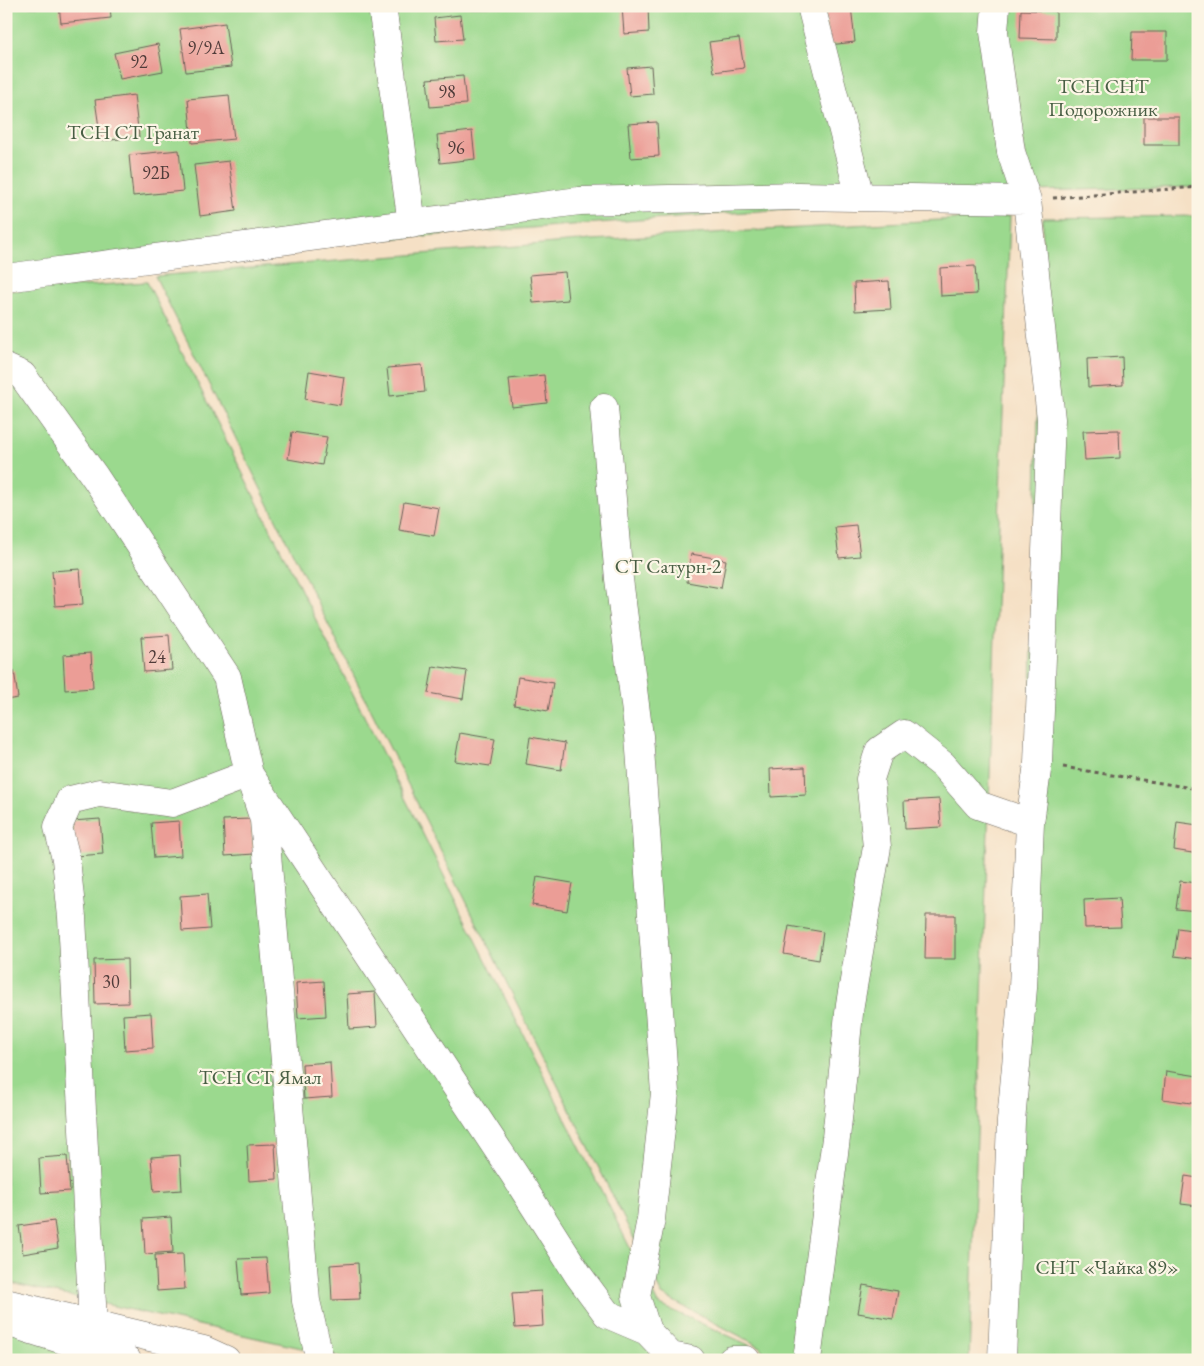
<svg xmlns="http://www.w3.org/2000/svg" width="1204" height="1366" font-family="'EB Garamond',serif">
<style>
.green{fill:#9bd98e;stroke:#5c7a55}
.building{fill:#eb9d96}
.lines{fill:none;stroke-linecap:round;stroke-linejoin:round}
.minor-casing{stroke:#686157;stroke-width:29}
.path{stroke:#686157;stroke-width:3;stroke-dasharray:4 4;stroke-linecap:butt}
.minor{stroke:#fff;stroke-width:28}
.labels{text-anchor:middle;stroke-width:4.5;stroke-linejoin:round;paint-order:stroke}
.number-label{font-size:18px;fill:#503c3a}
.park-label{font-size:20px;fill:#485e44;stroke:#fcf5e5}
</style>
<rect width="100%" height="100%" fill="#fcf5e5"/>
<filter id="ink" filterUnits="userSpaceOnUse"><feTurbulence type="fractalNoise" baseFrequency=".02" numOctaves="2"/><feDisplacementMap in="SourceGraphic" scale="10" xChannelSelector="R" yChannelSelector="G"/><feConvolveMatrix kernelMatrix="1 2 1 2 8 2 1 2 1" color-interpolation-filters="sRGB"/></filter>
<filter id="wash" filterUnits="userSpaceOnUse"><feTurbulence type="fractalNoise" baseFrequency=".0096" numOctaves="4" result="noise"/><feDisplacementMap in="SourceGraphic" scale="20" xChannelSelector="R" yChannelSelector="G"/><feGaussianBlur stdDeviation="1.12" result="paint"/><feColorMatrix in="noise" values="0 0 0 0 0 0 0 0 0 0 0 0 0 0 0 0 0 1.4 0 .05"/><feComposite in="paint" operator="in"/></filter>
<g filter="url(#wash)">
<rect width="100%" height="100%" fill="#f5e0c5"/>
<path class="green" d="M 6,6 L 990,6 L 1015,192 L 6,267 Z
M 1003,6 L 1198,6 L 1198,187 L 1030,191 Z
M 1010,216 L 969,1360 L 770,1360 L 759,1346 L 662,1295 L 155,276 L 591,240 Z
M 1198,216 L 1198,1360 L 1014,1360 L 1043,218 Z
M 147,282 L 658,1304 L 749,1345 L 757,1360 L 355,1360 L 6,1282 L 6,291 Z
M 6,1325 L 106,1360 L 6,1360 Z"/>
<g id="blocks">
<path class="building" d="M 59,6 L 110,6 L 111,18 L 61,23 Z
M 622,6 L 648,6 L 649,32 L 624,34 Z
M 824,6 L 851,6 L 855,42 L 829,45 Z
M 1021,10 L 1056,11 L 1056,39 L 1020,38 Z
M 460,15 L 463,39 L 436,41 L 434,18 Z
M 225,23 L 231,67 L 186,72 L 180,29 Z
M 1132,32 L 1167,32 L 1167,60 L 1131,60 Z
M 739,38 L 744,68 L 714,72 L 709,42 Z
M 158,44 L 163,71 L 120,79 L 114,53 Z
M 651,66 L 653,94 L 630,96 L 627,68 Z
M 463,76 L 466,104 L 430,107 L 427,79 Z
M 134,95 L 139,137 L 101,141 L 95,100 Z
M 229,95 L 234,139 L 192,143 L 188,99 Z
M 1144,117 L 1179,117 L 1179,145 L 1144,145 Z
M 657,122 L 659,156 L 631,158 L 628,124 Z
M 472,131 L 475,159 L 440,163 L 437,135 Z
M 179,150 L 183,191 L 133,196 L 129,155 Z
M 229,161 L 236,211 L 200,216 L 194,165 Z
M 975,266 L 977,294 L 941,296 L 940,268 Z
M 565,272 L 568,300 L 533,303 L 530,275 Z
M 889,281 L 891,309 L 855,311 L 854,283 Z
M 1122,357 L 1123,385 L 1088,387 L 1087,359 Z
M 422,365 L 425,392 L 390,396 L 387,368 Z
M 309,371 L 344,377 L 340,405 L 305,399 Z
M 544,375 L 547,403 L 512,407 L 509,379 Z
M 1119,430 L 1120,458 L 1085,460 L 1083,431 Z
M 292,432 L 327,437 L 322,465 L 288,459 Z
M 404,502 L 439,508 L 434,536 L 399,530 Z
M 856,525 L 860,556 L 839,558 L 835,527 Z
M 691,554 L 726,560 L 721,588 L 687,582 Z
M 1195,564 L 1198,564 L 1198,594 L 1196,594 Z
M 80,569 L 83,604 L 55,606 L 52,571 Z
M 169,635 L 172,670 L 144,672 L 141,637 Z
M 91,653 L 93,688 L 65,690 L 63,655 Z
M 433,666 L 467,671 L 463,699 L 428,693 Z
M 14,670 L 18,698 L 6,700 L 6,671 Z
M 518,677 L 553,683 L 548,711 L 514,705 Z
M 460,733 L 495,739 L 490,766 L 455,761 Z
M 530,737 L 565,743 L 561,770 L 526,764 Z
M 805,767 L 806,795 L 771,797 L 770,769 Z
M 939,799 L 941,827 L 905,829 L 904,801 Z
M 100,819 L 103,854 L 75,856 L 72,821 Z
M 251,819 L 254,854 L 225,856 L 223,820 Z
M 179,821 L 181,856 L 154,858 L 151,823 Z
M 1177,822 L 1198,825 L 1198,854 L 1174,850 Z
M 537,877 L 572,883 L 567,911 L 532,905 Z
M 1180,881 L 1198,883 L 1198,911 L 1176,909 Z
M 207,894 L 210,929 L 182,931 L 180,896 Z
M 1119,898 L 1121,927 L 1085,928 L 1084,900 Z
M 926,915 L 955,915 L 955,959 L 925,959 Z
M 789,926 L 823,932 L 819,960 L 784,954 Z
M 1178,928 L 1198,931 L 1198,959 L 1174,956 Z
M 127,959 L 128,1003 L 95,1004 L 94,960 Z
M 324,981 L 326,1016 L 298,1018 L 296,983 Z
M 375,992 L 377,1027 L 349,1029 L 347,994 Z
M 151,1013 L 153,1048 L 125,1050 L 123,1015 Z
M 330,1062 L 332,1097 L 304,1099 L 302,1064 Z
M 1166,1071 L 1198,1076 L 1198,1104 L 1163,1099 Z
M 275,1144 L 277,1179 L 249,1181 L 247,1145 Z
M 180,1155 L 182,1190 L 154,1192 L 151,1157 Z
M 67,1156 L 70,1191 L 41,1193 L 39,1158 Z
M 1185,1176 L 1198,1178 L 1198,1206 L 1181,1204 Z
M 171,1217 L 173,1252 L 145,1254 L 143,1219 Z
M 54,1221 L 58,1248 L 23,1254 L 19,1226 Z
M 183,1254 L 185,1289 L 157,1291 L 155,1255 Z
M 266,1258 L 269,1293 L 241,1295 L 238,1259 Z
M 358,1263 L 360,1299 L 332,1300 L 330,1265 Z
M 863,1285 L 898,1291 L 893,1319 L 858,1313 Z
M 541,1291 L 543,1326 L 515,1328 L 512,1293 Z
M 855,1356 L 871,1359 L 871,1360 L 855,1360 Z"/>
</g>
</g>
<g filter="url(#ink)">
<use href="#blocks" fill-opacity="0" stroke="#686157" stroke-width="1"/>
<g class="lines">
<defs>
<path id="minor" d="M 382,6 L 412,224
M 811,6 L 860,197
M 996,6 L 994,32 L 1011,152 L 1027,200 L 1051,419 L 1038,763 L 1030,823 L 1023,988 L 1011,1121 L 1002,1360
M 6,278 L 579,201 L 798,196 L 1027,200
M 6,368 L 22,375 L 95,477 L 227,677 L 249,774 L 514,1174 L 579,1276 L 607,1314 L 647,1331 L 671,1356 L 691,1360
M 604,408 L 619,579 L 639,736 L 665,1093 L 651,1219 L 636,1296 L 647,1331
M 6,1303 L 204,1350 L 226,1360
M 6,1322 L 127,1360
M 93,1323 L 72,917 L 66,859 L 58,827 L 70,800 L 99,793 L 172,803 L 249,774 L 264,820 L 306,1301 L 320,1360
M 732,1360 L 746,1360
M 807,1360 L 836,1138 L 850,1004 L 877,847 L 870,779 L 879,751 L 904,734 L 943,765 L 978,805 L 1030,823"/>
</defs>
<use href="#minor" class="minor-casing"/>
<path class="path" d="M 1053,198 L 1198,187
M 1063,767 L 1198,789"/>
<use href="#minor" class="minor"/>
</g>
</g>
<g class="labels">
<g class="number-label">
<text x="206" y="54">9/9А</text>
<text x="139" y="68">92</text>
<text x="447" y="98">98</text>
<text x="456" y="154">96</text>
<text x="156" y="179">92Б</text>
<text x="157" y="663">24</text>
<text x="111" y="988">30</text>
</g>
<g class="park-label">
<text x="1103" y="93">ТСН СНТ<tspan x="1103" dy="23">Подорожник</tspan></text>
<text x="133" y="139">ТСН СТ Гранат</text>
<text x="668" y="573">СТ Сатурн-2</text>
<text x="260" y="1084">ТСН СТ Ямал</text>
<text x="1107" y="1274">СНТ «Чайка 89»</text>
</g>
</g>
<rect width="1204" height="1366" fill="none" stroke="#fcf5e5" stroke-width="25"/>
</svg>
